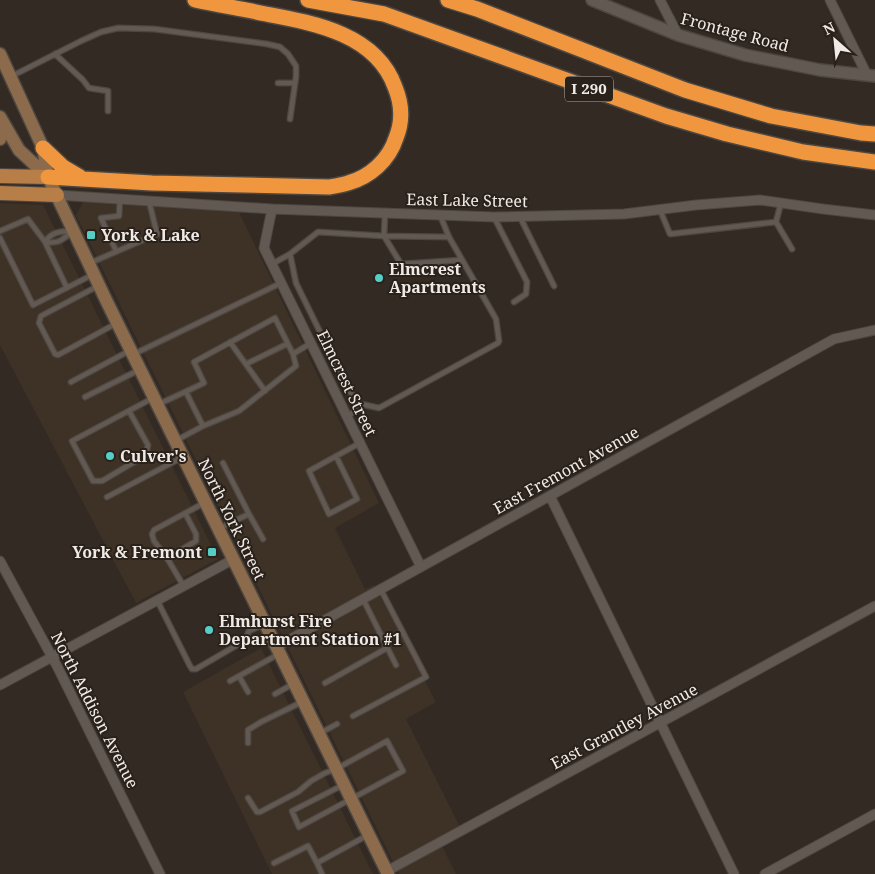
<svg xmlns="http://www.w3.org/2000/svg" width="875" height="874" font-family="'Noto Serif',serif">
<style>
.built{fill:#3e3126}
.lines{fill:none;stroke-linecap:round;stroke-linejoin:round}
.service-casing{stroke:#4d4741;stroke-width:7}
.minor-casing{stroke:#4d4741;stroke-width:11}
.tertiary-casing{stroke:#4d4741;stroke-width:14}
.secondary-casing{stroke:#4d4741;stroke-width:15}
.primary-casing{stroke:#4d4741;stroke-width:16}
.motorway-casing{stroke:#4d4741;stroke-width:18}
.service{stroke:#625952;stroke-width:4.5}
.minor{stroke:#625952;stroke-width:9}
.tertiary{stroke:#625952;stroke-width:11}
.secondary{stroke:#8c6b4c;stroke-width:12}
.primary{stroke:#b77e47;stroke-width:14}
.motorway{stroke:#ef963f;stroke-width:15}
.poi-dot{fill:#55cec6;stroke:#29211a;stroke-width:2}
.labels{text-anchor:middle;stroke-width:4;stroke-linejoin:round;paint-order:stroke}
.shield{fill:#29211a;stroke:#b4aea9;stroke-width:1}
.shield-label{font-size:15px;font-weight:bold;fill:#f0eae6}
.street-label{font-size:16px;fill:#f0eae6;stroke:#29211a}
.poi-label{font-size:16px;font-weight:bold;fill:#f0eae6;stroke:#29211a;text-anchor:start}
</style>
<rect width="100%" height="100%" fill="#332a24"/>
<path class="built" d="M 84,201 L 239,212 L 379,503 L 335,528 L 365,589 L 374,585 L 436,702 L 406,719 L 464,835 L 442,846 L 456,874 L 399,874 L 76,215 Z
M 0,203 L 43,205 L 218,559 L 136,603 L 0,345 Z
M 261,648 L 373,874 L 272,874 L 183,692 Z"/>
<g class="lines">
<defs>
<path id="service" d="M 55,54 L 83,80 L 89,88 L 108,91 L 108,111
M 12,76 L 81,41 L 101,32 L 118,28 L 154,29 L 267,44 L 280,47 L 288,54 L 296,66 L 296,77 L 290,119
M 278,83 L 295,83
M 660,210 L 670,234 L 776,222 L 781,203
M 385,213 L 384,236 L 401,264 L 462,260
M 494,217 L 527,282 L 526,294 L 514,302
M 520,217 L 554,286
M 776,222 L 792,249
M 0,231 L 28,219 L 45,242 L 67,288
M 0,238 L 33,305 L 92,275
M 45,242 C 52,231 60,232 72,231
M 45,242 C 59,244 62,240 72,232
M 116,251 L 101,218 L 119,216 L 120,199
M 290,254 L 296,283 L 349,391 L 361,404 L 379,408 L 498,343 L 499,341 L 496,319 L 449,237 L 440,215
M 90,263 L 157,234 L 149,201
M 272,264 L 290,254 L 318,232 L 384,236 L 449,237
M 98,286 L 41,316 L 39,323 L 55,354 L 58,355 L 117,323
M 230,342 L 265,391
M 134,354 L 281,283
M 293,354 L 311,343
M 246,364 L 287,344
M 71,382 L 129,351
M 85,397 L 139,370
M 159,404 L 204,383 L 194,362 L 275,318 L 293,354 L 296,366 L 239,411 L 203,426
M 129,411 L 148,445 L 146,455 L 102,481 L 93,481 L 72,441 L 153,398
M 348,417 L 361,404
M 177,440 L 203,426 L 186,392
M 336,456 L 357,499 L 329,514 L 309,471 L 360,443
M 107,497 L 181,458
M 249,514 L 263,539
M 220,528 L 249,514 L 223,463
M 167,558 L 196,541 L 196,534 L 185,513
M 183,585 L 167,558 L 154,541 L 152,534 L 154,530 L 204,503
M 363,599 L 396,665
M 157,600 L 190,666 L 192,669 L 196,669 L 239,644 L 246,638 L 249,631 L 264,624
M 239,676 L 248,692
M 230,681 L 279,654
M 325,683 L 387,648
M 275,694 L 293,684
M 353,716 L 426,677 L 381,590
M 320,733 L 337,724
M 248,743 L 248,730 L 261,722 L 302,702
M 248,798 L 257,812 L 260,812 L 298,792 L 311,781 L 325,773 L 336,769 L 387,741 L 403,771 L 299,827 L 292,811 L 343,785
M 274,863 L 308,846 L 317,863
M 322,874 L 317,863 L 368,835"/>
<path id="minor" d="M 660,0 L 678,35
M 830,0 L 867,75
M 57,195 L 272,209 L 494,217 L 624,214 L 696,205 L 760,200 L 823,209 L 875,215
M 272,209 L 264,248 L 421,567
M 550,496 L 734,874
M 0,561 L 58,668 L 160,874
M 276,647 L 834,339 L 875,330
M 0,685 L 234,559
M 387,871 L 875,606
M 765,874 L 875,814"/>
<path id="tertiary" d="M 592,0 L 678,35 L 745,55 L 820,70 L 875,76"/>
<path id="secondary" d="M 0,54 L 43,148 L 48,177 L 106,300 L 388,874
M 0,117 L 19,150 L 48,177
M 0,139 L 1,119"/>
<path id="primary" d="M 0,176 L 48,177
M 0,193 L 57,195"/>
<path id="motorway" d="M 308,0 L 384,14 L 666,116 L 727,134 L 803,152 L 875,162
M 448,0 L 477,9 L 685,90 L 771,116 L 861,133 L 875,134
M 43,148 L 63,167 L 80,177
M 48,177 L 152,183 L 329,187 C 335,186 342,185 348,183 C 370,177 389,160 396,138 C 403,121 402,104 395,87 C 376,34 314,23 266,14 C 242,9 219,5 195,0"/>
</defs>
<use href="#service" class="service-casing"/>
<use href="#minor" class="minor-casing"/>
<use href="#tertiary" class="tertiary-casing"/>
<use href="#secondary" class="secondary-casing"/>
<use href="#primary" class="primary-casing"/>
<use href="#motorway" class="motorway-casing"/>
<use href="#service" class="service"/>
<use href="#minor" class="minor"/>
<use href="#tertiary" class="tertiary"/>
<use href="#secondary" class="secondary"/>
<use href="#primary" class="primary"/>
<use href="#motorway" class="motorway"/>
</g>
<g class="poi-dot">
<rect x="86" y="230" width="10" height="10" rx="2.5"/>
<circle cx="379" cy="278" r="5"/>
<circle cx="110" cy="456" r="5"/>
<rect x="207" y="547" width="10" height="10" rx="2.5"/>
<circle cx="209" cy="630" r="5"/>
</g>
<g class="labels">
<rect class="shield" x="565" y="76.5" width="48" height="25" rx="4"/>
<g class="shield-label">
<text x="589" y="94">I 290</text>
</g>
<g class="street-label">
<text transform="translate(735 32) rotate(15)" y="6">Frontage Road</text>
<text transform="translate(467 200) rotate(1)" y="6">East Lake Street</text>
<text transform="translate(347 383) rotate(64)" y="6">Elmcrest Street</text>
<text transform="translate(566 470) rotate(-29)" y="6">East Fremont Avenue</text>
<text transform="translate(232 519) rotate(64)" y="6">North York Street</text>
<text transform="translate(95 710) rotate(63)" y="6">North Addison Avenue</text>
<text transform="translate(624 726) rotate(-28)" y="6">East Grantley Avenue</text>
</g>
<g class="poi-label">
<text x="101" y="241">York &amp; Lake</text>
<text x="389" y="275">Elmcrest<tspan x="389" dy="18">Apartments</tspan></text>
<text x="120" y="462">Culver's</text>
<text x="202" y="558" text-anchor="end">York &amp; Fremont</text>
<text x="219" y="627">Elmhurst Fire<tspan x="219" dy="18">Department Station #1</tspan></text>
</g>
</g>
<g transform="translate(835 40) rotate(333)" stroke="#29211a" stroke-width="4" paint-order="stroke">
<path d="M0-4L9 19L0 12L-9 19Z" fill="#f0eae6"/>
<text y="-8" font-size="14" font-weight="bold" text-anchor="middle" fill="#f0eae6">N</text>
</g>
</svg>
